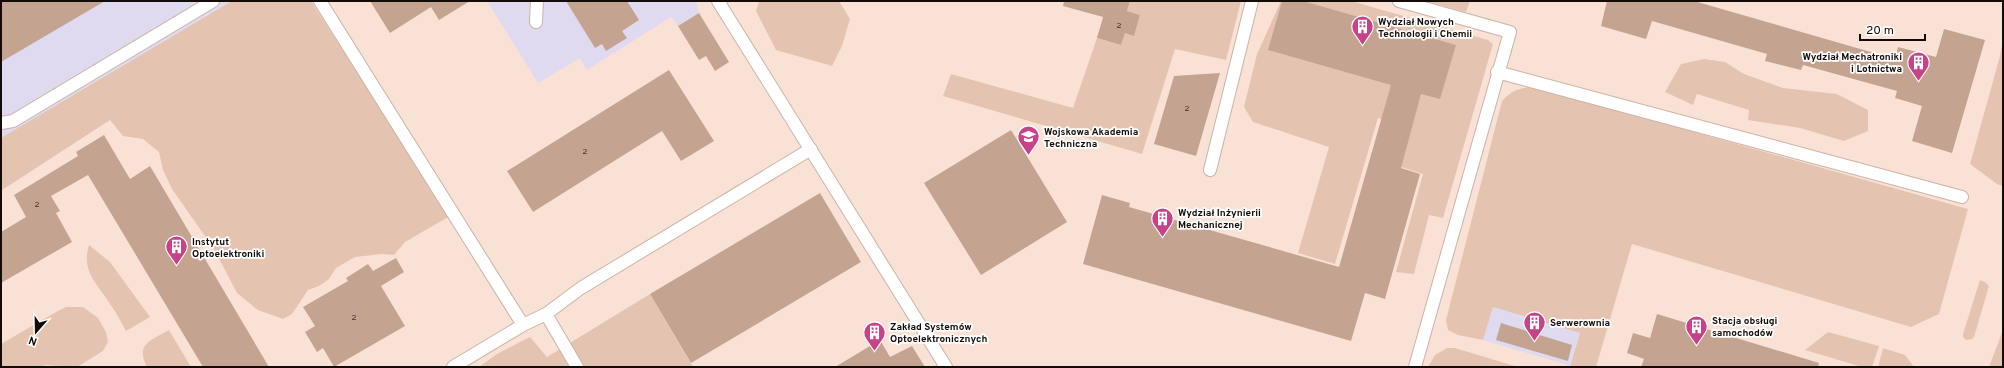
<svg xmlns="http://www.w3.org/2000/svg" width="2004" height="368" font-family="Overpass,sans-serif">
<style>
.industrial{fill:#dfdaf0}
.green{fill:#e4c4b0}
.building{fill:#c4a491}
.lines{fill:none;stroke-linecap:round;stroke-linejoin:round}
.service-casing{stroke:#c9b3a6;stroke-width:14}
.service{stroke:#fff;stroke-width:12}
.labels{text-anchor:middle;stroke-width:3.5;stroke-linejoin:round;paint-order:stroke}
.number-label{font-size:8px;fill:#3e312a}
.poi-label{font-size:10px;font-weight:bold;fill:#120b07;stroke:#fff;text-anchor:start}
</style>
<rect width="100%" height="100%" fill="#f9e2d5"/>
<path class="industrial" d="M 1,1 L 324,1 L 110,120 L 2,190 Z
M 487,1 L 696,1 L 699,13 L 678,26 L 671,17 L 587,70 L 580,58 L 538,83 Z
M 1493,307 L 1580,333 L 1571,366 L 1483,340 Z"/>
<path class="green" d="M 232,1 L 311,1 L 450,216 L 405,242 L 394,255 L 382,254 L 355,257 L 336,268 L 329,279 L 319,286 L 308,290 L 292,314 L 283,319 L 258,310 L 237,293 L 214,249 L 172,189 L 163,170 L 159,152 L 143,139 L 123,136 L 110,120 L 2,190 L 1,188 L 1,138 Z
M 759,1 L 839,1 L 850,19 L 842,46 L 832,66 L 776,50 L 756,11 Z
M 1130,1 L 1241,1 L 1226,60 L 1175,49 L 1142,154 L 943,96 L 951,74 L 1073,108 L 1097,38 L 1121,45 L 1125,33 L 1134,35 L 1140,15 L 1127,11 Z
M 1281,1 L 1351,1 L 1488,40 L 1493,44 L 1443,218 L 1429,215 L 1414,274 L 1396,272 L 1423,174 L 1398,166 L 1408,125 L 1378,118 L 1335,264 L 1298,253 L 1329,147 L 1253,122 L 1244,107 L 1257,54 Z
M 1425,1 L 1470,1 L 1466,12 Z
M 2003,37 L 2003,186 L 1997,184 L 1970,164 L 2000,56 Z
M 1704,59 L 1725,62 L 1744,74 L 1783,88 L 1837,94 L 1868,110 L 1868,131 L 1844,141 L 1800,128 L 1748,120 L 1749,110 L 1697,94 L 1693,105 L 1665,92 L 1681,64 Z
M 1534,87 L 1968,209 L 1939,314 L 1911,327 L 1632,244 L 1596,367 L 1570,367 L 1580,333 L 1493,307 L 1483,340 L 1458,335 L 1448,330 L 1446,320 L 1502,101 C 1512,90 1519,88 1534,87 Z
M 89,245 L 110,262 L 150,317 L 126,331 C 121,322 116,312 110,304 C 97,283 81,272 89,245 Z
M 1980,280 L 1985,282 L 1989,286 L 1974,337 L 1972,339 L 1966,340 L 1963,337 L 1963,334 Z
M 650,294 L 693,367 L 479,367 L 497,354 L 530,337 L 547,357 Z
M 66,307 L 83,307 L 98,318 L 106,332 L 108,342 L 103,351 L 77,367 L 45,365 L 42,367 L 1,367 L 1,344 L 56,312 Z
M 169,330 L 191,367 L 147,367 C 135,344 151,340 169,330 Z
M 2003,330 L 2003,367 L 1989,367 Z
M 1828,332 L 1879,346 L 1872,367 L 1862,367 L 1805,350 Z
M 1447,348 L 1455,348 L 1518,367 L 1428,367 L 1435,355 Z
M 1883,348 L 1905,355 L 1914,367 L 1878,367 Z"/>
<path class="building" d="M 1,1 L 105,1 L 1,62 Z
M 370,1 L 470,1 L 439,20 L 431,7 L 390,33 Z
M 566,1 L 627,1 L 639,20 L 622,31 L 627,38 L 606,51 L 602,44 L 595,48 Z
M 1064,1 L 1130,1 L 1127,11 L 1140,15 L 1134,36 L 1125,33 L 1121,45 L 1097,38 L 1103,17 L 1063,6 Z
M 1282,1 L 1303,1 L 1456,45 L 1440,99 L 1421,94 L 1401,168 L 1420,174 L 1385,299 L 1365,293 L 1351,341 L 1083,264 L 1102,195 L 1130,203 L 1129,207 L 1339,267 L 1391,85 L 1268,50 Z
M 1607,1 L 1694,1 L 1895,59 L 1898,47 L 1936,57 L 1944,29 L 1985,40 L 1952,153 L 1912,141 L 1922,106 L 1895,98 L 1897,91 L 1803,65 L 1801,70 L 1765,61 L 1767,54 L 1652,21 L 1646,39 L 1601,26 Z
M 699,13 L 729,62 L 715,71 L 706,56 L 699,60 L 678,26 Z
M 669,70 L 714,141 L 681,161 L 662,131 L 533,212 L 507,171 Z
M 1220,73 L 1196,156 L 1154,144 L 1174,76 Z
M 1011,130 L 1067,222 L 981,275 L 924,183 Z
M 104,135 L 130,179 L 150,166 L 269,367 L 203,367 L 88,175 L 51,196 L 60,211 L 56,213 L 72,242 L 1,283 L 1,232 L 26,217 L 14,195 L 78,156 L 76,152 Z
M 820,193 L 861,262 L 691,363 L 650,294 Z
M 396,258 L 404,272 L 381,286 L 405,326 L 334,367 L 323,348 L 317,352 L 305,332 L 315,326 L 303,307 L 348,281 L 346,278 L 368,264 L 373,271 Z
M 1657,314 L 1819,363 L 1818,367 L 1641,367 L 1644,359 L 1627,353 L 1633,333 L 1650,338 Z
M 1501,323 L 1572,345 L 1568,361 L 1496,340 Z
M 880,340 L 890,357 L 912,346 L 925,367 L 835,367 Z"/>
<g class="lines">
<defs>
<path id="service" d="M 320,1 L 523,325
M 718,1 L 946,367
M 1399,1 L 1510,32 L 1415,367
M 536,22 L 537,1
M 1497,72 L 1962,197
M 1,123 L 13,121 L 213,1
M 1210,170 L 1252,1
M 546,314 L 577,367
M 453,367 L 523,325 L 546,314 L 581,288 L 811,149"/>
</defs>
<use href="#service" class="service-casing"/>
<use href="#service" class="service"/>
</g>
<defs>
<symbol id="building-pin" viewBox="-11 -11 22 30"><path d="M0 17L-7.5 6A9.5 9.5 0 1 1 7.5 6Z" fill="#c74287" stroke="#fff"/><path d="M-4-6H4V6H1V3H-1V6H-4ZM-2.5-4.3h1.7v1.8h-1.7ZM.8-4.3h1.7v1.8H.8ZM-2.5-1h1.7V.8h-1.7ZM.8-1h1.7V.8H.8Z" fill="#fff"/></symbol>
<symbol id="university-pin" viewBox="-11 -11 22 30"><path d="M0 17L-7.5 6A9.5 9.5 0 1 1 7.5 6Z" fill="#c74287" stroke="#fff"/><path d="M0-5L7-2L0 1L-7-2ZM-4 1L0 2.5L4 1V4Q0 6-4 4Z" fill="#fff"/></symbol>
</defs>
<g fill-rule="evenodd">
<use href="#building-pin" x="1350" y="14" width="25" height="34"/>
<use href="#building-pin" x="1906" y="50" width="25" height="34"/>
<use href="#university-pin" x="1016" y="124" width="25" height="34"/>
<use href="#building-pin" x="1150" y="206" width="25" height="34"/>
<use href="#building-pin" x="164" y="234" width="25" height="34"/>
<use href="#building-pin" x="1522" y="310" width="25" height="34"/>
<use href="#building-pin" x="1684" y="314" width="25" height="34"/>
<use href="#building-pin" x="862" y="320" width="25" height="34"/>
</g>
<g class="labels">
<g class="number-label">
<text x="1119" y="28">2</text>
<text x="1187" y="111">2</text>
<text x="585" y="154">2</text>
<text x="37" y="207">2</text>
<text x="354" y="320">2</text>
</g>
<g class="poi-label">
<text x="1378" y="25">Wydział Nowych<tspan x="1378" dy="12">Technologii i Chemii</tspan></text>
<text x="1902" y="60" text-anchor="end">Wydział Mechatroniki<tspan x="1902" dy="12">i Lotnictwa</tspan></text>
<text x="1044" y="135">Wojskowa Akademia<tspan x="1044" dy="12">Techniczna</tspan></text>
<text x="1178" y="216">Wydział Inżynierii<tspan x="1178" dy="12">Mechanicznej</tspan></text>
<text x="192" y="245">Instytut<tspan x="192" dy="12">Optoelektroniki</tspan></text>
<text x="1712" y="324">Stacja obsługi<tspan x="1712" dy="12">samochodów</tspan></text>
<text x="1550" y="326">Serwerownia</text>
<text x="890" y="330">Zakład Systemów<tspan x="890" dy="12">Optoelektronicznych</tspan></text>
</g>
</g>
<rect width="2004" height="368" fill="none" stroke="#120b07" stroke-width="4"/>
<g transform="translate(36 332) rotate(200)" stroke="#ffffff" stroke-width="3" paint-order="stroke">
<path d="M0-3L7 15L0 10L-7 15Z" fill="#120b07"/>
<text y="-6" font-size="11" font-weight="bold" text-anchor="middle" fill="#120b07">N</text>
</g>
<path d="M1860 34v6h65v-6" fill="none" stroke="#120b07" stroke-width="2"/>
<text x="1866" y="34" font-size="12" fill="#120b07" stroke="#ffffff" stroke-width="3" paint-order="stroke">20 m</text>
</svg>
